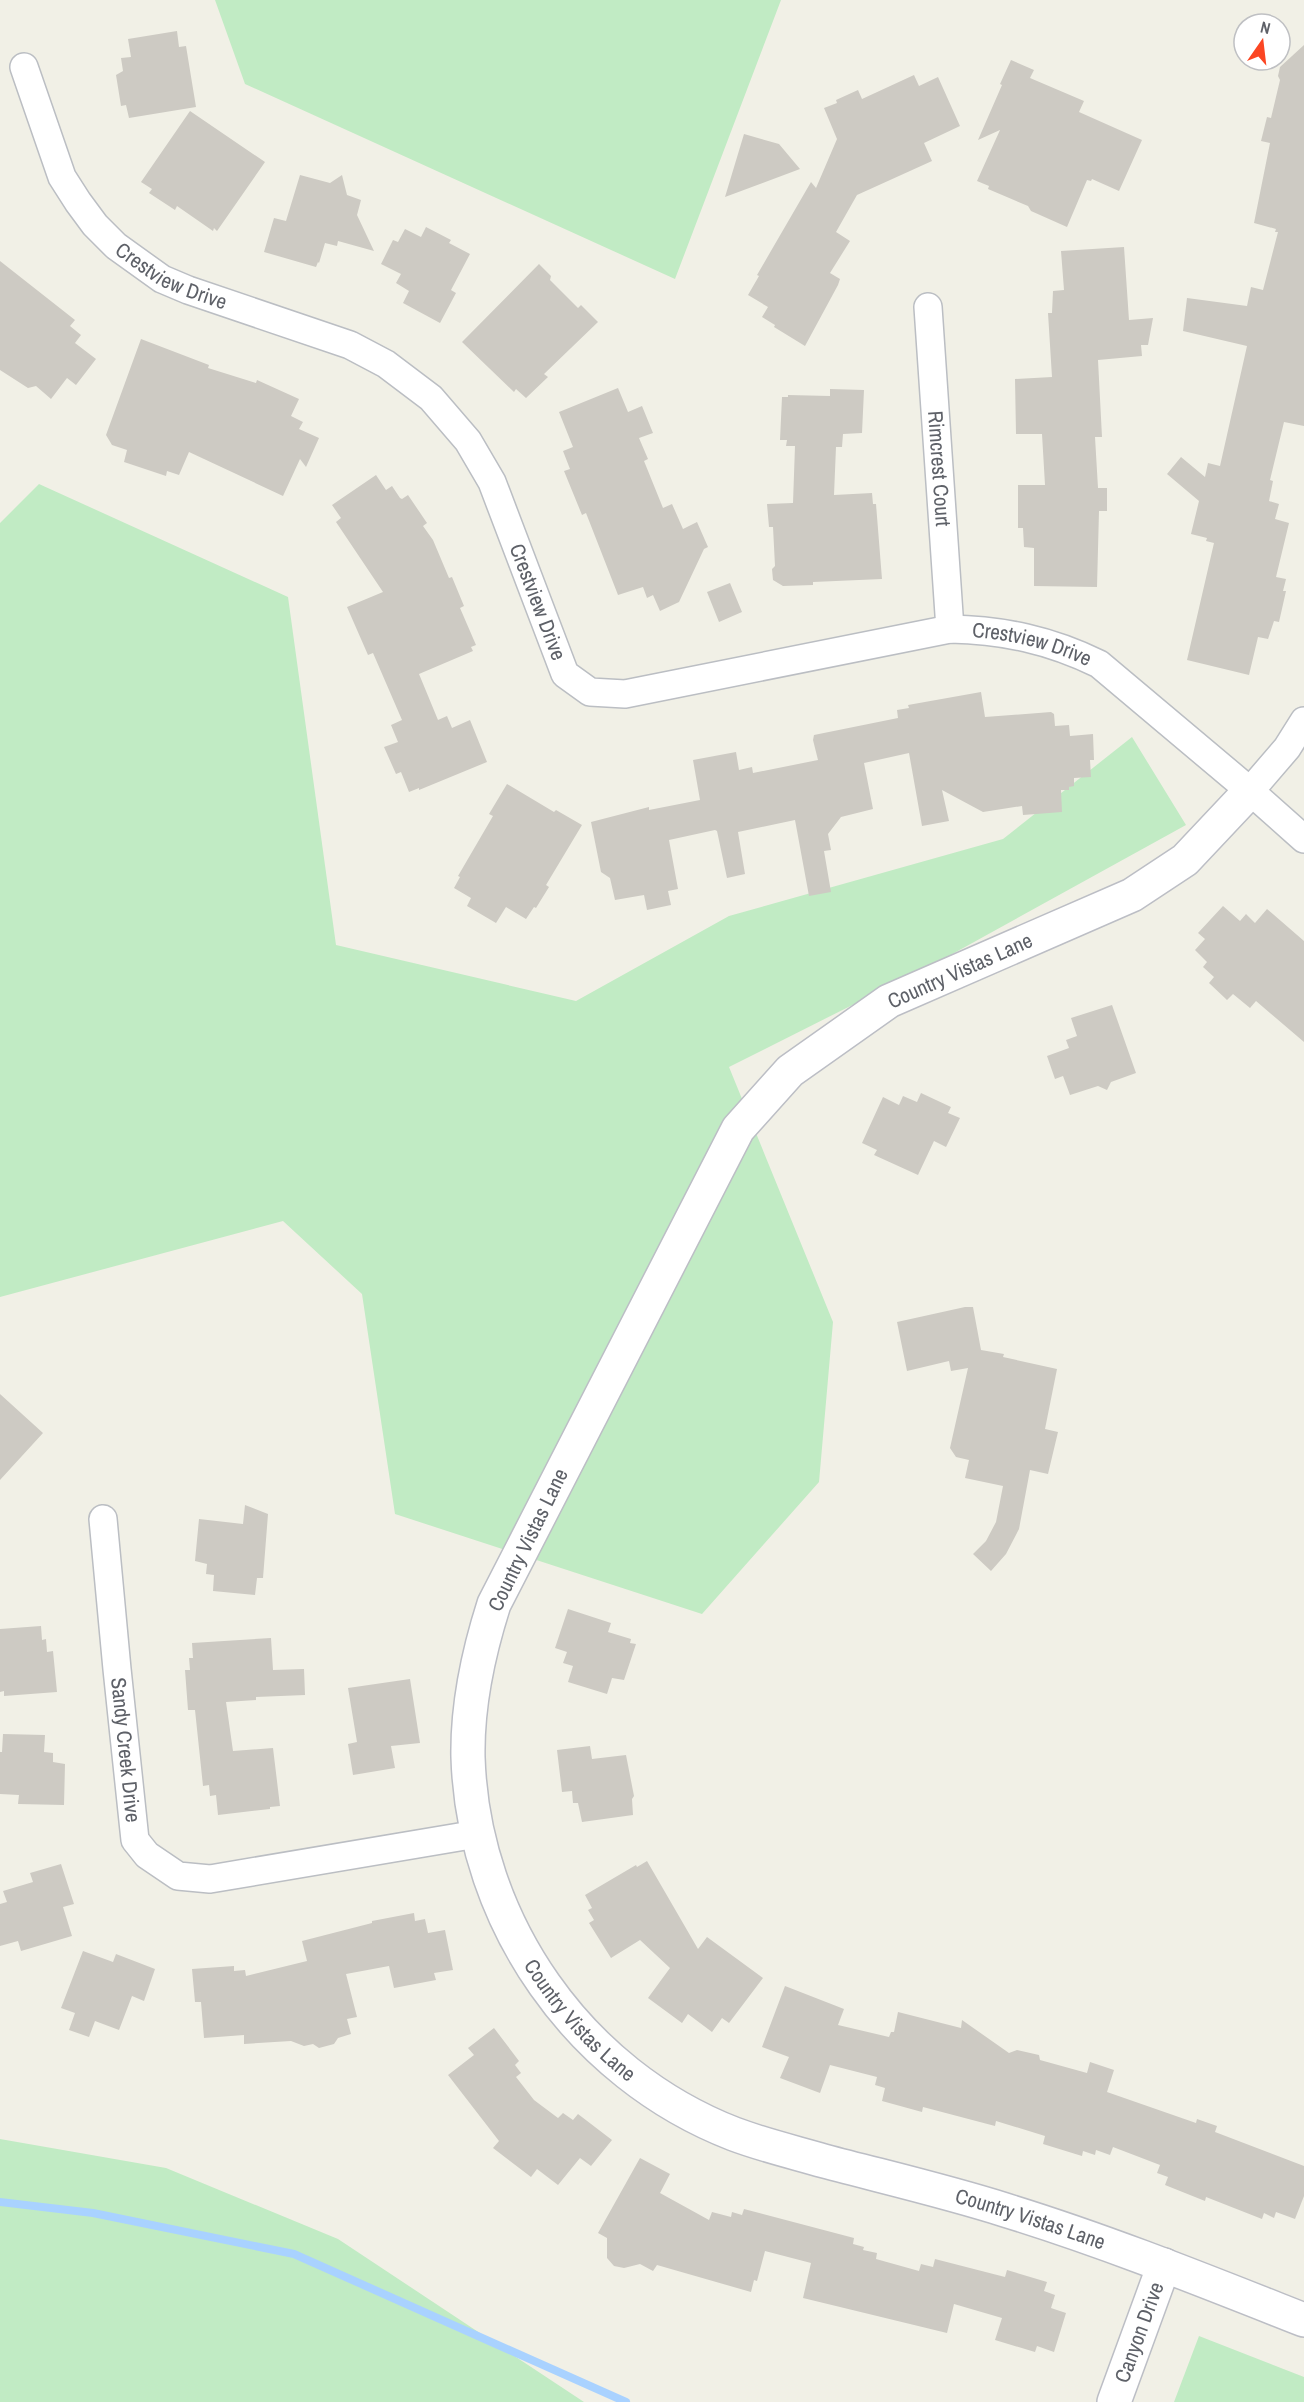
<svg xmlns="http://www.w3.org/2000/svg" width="1304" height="2402" font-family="'Archivo Narrow',sans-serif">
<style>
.green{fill:#c1ebc4}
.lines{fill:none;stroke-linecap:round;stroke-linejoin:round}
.stream{stroke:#a9d2ff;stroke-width:8}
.building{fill:#cdcac3}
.street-casing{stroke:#bbbec3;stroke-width:30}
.secondary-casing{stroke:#bcbec5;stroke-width:36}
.street{stroke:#fff;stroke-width:27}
.secondary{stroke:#fff;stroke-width:33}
.labels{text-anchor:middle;stroke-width:4.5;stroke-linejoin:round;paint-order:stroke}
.street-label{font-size:21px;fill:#5e6168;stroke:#fff}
</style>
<rect width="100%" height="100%" fill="#f1f0e6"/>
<path class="green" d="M 215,0 L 781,0 L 675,279 L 245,84 Z
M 39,484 L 288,597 L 336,945 L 576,1001 L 729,916 L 1003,839 L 1132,737 L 1186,825 L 936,963 L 729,1067 L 833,1322 L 819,1482 L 702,1614 L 395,1514 L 362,1294 L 283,1221 L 0,1297 L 0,523 Z
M 0,2139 L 166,2168 L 338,2239 L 584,2402 L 0,2402 Z
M 1199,2336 L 1304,2377 L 1304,2402 L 1174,2402 Z"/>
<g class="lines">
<path class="stream" d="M 0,2202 L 93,2213 L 294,2254 L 626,2402"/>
</g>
<path class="building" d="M 177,31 L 179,47 L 186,46 L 196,107 L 129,118 L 126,105 L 121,106 L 116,75 L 123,71 L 121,58 L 131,57 L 128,39 Z
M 1304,45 L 1304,426 L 1284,422 L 1270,480 L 1273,481 L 1269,501 L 1279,504 L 1275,519 L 1289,523 L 1276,577 L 1286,579 L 1283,591 L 1286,591 L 1279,622 L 1274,621 L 1268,639 L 1258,637 L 1249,675 L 1187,660 L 1214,543 L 1206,541 L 1207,538 L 1191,534 L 1199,501 L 1167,474 L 1181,457 L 1205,477 L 1208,463 L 1220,466 L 1247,346 L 1183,331 L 1187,298 L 1247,306 L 1251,287 L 1263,290 L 1278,232 L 1275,232 L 1276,229 L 1254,223 L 1270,143 L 1261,141 L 1267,117 L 1271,118 L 1280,80 L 1278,76 L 1280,67 Z
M 1011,60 L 1034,70 L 1030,78 L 1084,101 L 1079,112 L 1142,140 L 1119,191 L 1092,179 L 1091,181 L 1087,180 L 1067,227 L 1031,211 L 1028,206 L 988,189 L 989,186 L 977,181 L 1000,130 L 978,140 L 1002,85 L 1000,84 Z
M 914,75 L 919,86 L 938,77 L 960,126 L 924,143 L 932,161 L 857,195 L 836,232 L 850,241 L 830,273 L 840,279 L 838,285 L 805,346 L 774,327 L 775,325 L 762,317 L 768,307 L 748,295 L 759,276 L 757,275 L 811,182 L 816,188 L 837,139 L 824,108 L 837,103 L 836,100 L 858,90 L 862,99 Z
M 190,111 L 265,162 L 217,231 L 214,228 L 213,231 L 177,206 L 175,210 L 149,193 L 152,189 L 141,182 Z
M 744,134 L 779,144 L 800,169 L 725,197 Z
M 300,175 L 330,183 L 342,175 L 347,195 L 361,200 L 357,215 L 374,251 L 338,241 L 337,246 L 325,243 L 319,263 L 318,262 L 316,267 L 264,252 L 274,218 L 286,221 Z
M 426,227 L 451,240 L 449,243 L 470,254 L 451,290 L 456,293 L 440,323 L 403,303 L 409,291 L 396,283 L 401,274 L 381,264 L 393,240 L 398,242 L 405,229 L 421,237 Z
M 1124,247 L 1129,320 L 1153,318 L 1148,345 L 1141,345 L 1142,356 L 1098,360 L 1102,437 L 1095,437 L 1098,488 L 1107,488 L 1107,511 L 1099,511 L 1097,587 L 1034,586 L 1034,548 L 1024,547 L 1023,528 L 1018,528 L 1018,485 L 1045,485 L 1042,434 L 1016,434 L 1015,379 L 1052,377 L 1048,313 L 1052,313 L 1053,291 L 1064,290 L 1061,251 Z
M 0,261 L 75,320 L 70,326 L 81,335 L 75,343 L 96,359 L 76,385 L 67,378 L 51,399 L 36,386 L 28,388 L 0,370 Z
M 539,264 L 551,276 L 550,280 L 578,308 L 581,305 L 598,322 L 544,374 L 548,377 L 526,398 L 516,389 L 514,392 L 462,342 Z
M 141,339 L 209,365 L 208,368 L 256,383 L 257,380 L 299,399 L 291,416 L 303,422 L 299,429 L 319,438 L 306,467 L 300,459 L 283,496 L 189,452 L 179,475 L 167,471 L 166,476 L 124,462 L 127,450 L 112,445 L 106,435 Z
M 618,388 L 628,412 L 642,406 L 653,433 L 639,438 L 648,459 L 644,461 L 663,508 L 672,504 L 683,529 L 697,522 L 708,547 L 704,549 L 679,602 L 660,611 L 653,595 L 647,598 L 643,587 L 618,595 L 586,513 L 582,515 L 564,471 L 570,469 L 563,451 L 573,447 L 559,412 Z
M 830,389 L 864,390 L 862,433 L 843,434 L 842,447 L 836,447 L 834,495 L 872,493 L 873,504 L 876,504 L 882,579 L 813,582 L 813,585 L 783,586 L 773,580 L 772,569 L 775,566 L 773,527 L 769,527 L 767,504 L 793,503 L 795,446 L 786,446 L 787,440 L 780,440 L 782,397 L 788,397 L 788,395 L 830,396 Z
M 376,475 L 386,490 L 392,486 L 400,498 L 402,499 L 408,495 L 427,523 L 423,526 L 433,540 L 449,578 L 452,577 L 464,606 L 460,608 L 476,645 L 471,647 L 473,651 L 419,674 L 438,720 L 447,716 L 452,728 L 470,720 L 487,762 L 419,790 L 419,788 L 409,792 L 401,772 L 396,774 L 384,747 L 398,742 L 391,725 L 402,720 L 373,653 L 368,655 L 347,607 L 383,592 L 336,522 L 341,518 L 332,505 Z
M 730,583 L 742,612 L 719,622 L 707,592 Z
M 981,692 L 985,717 L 1051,712 L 1054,714 L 1055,726 L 1069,725 L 1070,736 L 1093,734 L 1094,760 L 1090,760 L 1091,777 L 1074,778 L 1074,786 L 1069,787 L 1069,790 L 1061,790 L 1062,812 L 1023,815 L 1022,806 L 983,812 L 942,790 L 949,821 L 922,826 L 909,753 L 864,763 L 873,809 L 841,817 L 828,834 L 831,850 L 824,851 L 831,892 L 809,896 L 795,820 L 738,832 L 745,874 L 727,878 L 717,831 L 715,830 L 669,840 L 678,889 L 668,891 L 671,905 L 647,910 L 644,895 L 615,900 L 610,878 L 601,872 L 591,822 L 649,807 L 649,810 L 700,800 L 693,760 L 736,752 L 739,770 L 752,767 L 753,773 L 818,760 L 813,740 L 814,735 L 898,718 L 897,710 L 909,708 L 908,705 Z
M 507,784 L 554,812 L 556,810 L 582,825 L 546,885 L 549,887 L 536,908 L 534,907 L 526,919 L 506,907 L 496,923 L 467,906 L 471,898 L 454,888 L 460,877 L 458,876 L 493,816 L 489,814 Z
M 1223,906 L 1240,921 L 1246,914 L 1255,923 L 1267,909 L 1304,941 L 1304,1042 L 1256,1001 L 1250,1008 L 1233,994 L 1227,1000 L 1209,983 L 1214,977 L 1203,967 L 1207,962 L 1195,950 L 1205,939 L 1198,933 Z
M 1112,1005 L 1136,1073 L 1111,1082 L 1107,1090 L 1098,1086 L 1070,1095 L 1063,1076 L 1055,1079 L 1047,1056 L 1069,1048 L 1066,1040 L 1077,1036 L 1071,1018 Z
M 921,1093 L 951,1107 L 948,1113 L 960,1118 L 946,1147 L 934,1141 L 918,1175 L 874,1155 L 877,1150 L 862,1143 L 883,1097 L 899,1105 L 903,1096 L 917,1102 Z
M 965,1307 L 973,1307 L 981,1350 L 1004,1354 L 1003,1357 L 1057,1369 L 1045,1429 L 1058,1432 L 1048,1474 L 1030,1470 L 1019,1529 L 1006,1554 L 991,1571 L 973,1554 L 986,1541 L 996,1522 L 1003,1486 L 965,1478 L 969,1460 L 956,1457 L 950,1448 L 968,1368 L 951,1371 L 949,1361 L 907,1371 L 897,1322 Z
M 0,1394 L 43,1433 L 0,1480 Z
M 245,1505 L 268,1514 L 263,1578 L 257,1578 L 255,1595 L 213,1591 L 214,1575 L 206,1574 L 207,1564 L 195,1561 L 199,1519 L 243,1524 Z
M 568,1609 L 611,1623 L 608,1632 L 631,1639 L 630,1643 L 636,1644 L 624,1680 L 612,1678 L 607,1694 L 568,1682 L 573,1666 L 563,1663 L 567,1652 L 555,1648 Z
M 41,1626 L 42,1640 L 46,1639 L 47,1652 L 53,1651 L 57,1692 L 4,1696 L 4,1691 L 0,1692 L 0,1629 Z
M 271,1638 L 273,1670 L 304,1669 L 305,1695 L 256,1697 L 256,1700 L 226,1702 L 233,1751 L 273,1748 L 280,1806 L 270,1807 L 270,1809 L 218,1815 L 216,1795 L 210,1796 L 209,1785 L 203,1786 L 195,1710 L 188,1710 L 185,1670 L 190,1670 L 189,1658 L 193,1658 L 192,1643 Z
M 410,1679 L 420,1743 L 391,1746 L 395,1768 L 353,1775 L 348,1744 L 357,1742 L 348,1688 Z
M 3,1734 L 45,1735 L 44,1752 L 53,1753 L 53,1762 L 65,1764 L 64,1805 L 18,1804 L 19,1795 L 0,1794 L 0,1752 L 2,1752 Z
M 590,1746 L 592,1759 L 626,1755 L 634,1796 L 632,1799 L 633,1815 L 582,1822 L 578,1803 L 573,1803 L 572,1791 L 562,1792 L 557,1750 Z
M 647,1861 L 698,1949 L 707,1937 L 763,1978 L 729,2023 L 722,2018 L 712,2032 L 688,2014 L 682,2023 L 648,1998 L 670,1968 L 640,1940 L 611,1958 L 589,1923 L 594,1920 L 588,1910 L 592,1908 L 585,1895 L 636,1865 L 637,1867 Z
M 61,1864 L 74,1904 L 63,1907 L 72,1936 L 21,1951 L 18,1941 L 0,1946 L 0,1904 L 7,1902 L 3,1891 L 33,1882 L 30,1873 Z
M 414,1913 L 415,1921 L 425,1919 L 428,1933 L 445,1930 L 453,1970 L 434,1973 L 436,1980 L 394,1988 L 389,1966 L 346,1974 L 357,2017 L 347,2019 L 351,2034 L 338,2038 L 334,2044 L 319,2048 L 313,2044 L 304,2046 L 291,2041 L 244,2044 L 244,2035 L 204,2038 L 201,2002 L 195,2002 L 192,1969 L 234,1966 L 234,1971 L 245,1970 L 246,1976 L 307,1961 L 302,1941 L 372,1923 L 372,1921 Z
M 83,1951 L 113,1962 L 116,1954 L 155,1969 L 144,2001 L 132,1996 L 119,2030 L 95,2021 L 89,2037 L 69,2030 L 75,2013 L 61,2008 Z
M 785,1986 L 844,2009 L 838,2025 L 889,2037 L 891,2032 L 894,2032 L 898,2012 L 961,2028 L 962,2020 L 1009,2053 L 1017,2050 L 1039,2055 L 1040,2060 L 1087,2073 L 1090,2062 L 1114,2070 L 1107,2092 L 1196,2123 L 1197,2119 L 1217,2126 L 1215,2132 L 1304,2166 L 1304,2196 L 1295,2219 L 1276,2212 L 1274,2218 L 1264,2213 L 1262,2219 L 1206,2197 L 1205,2201 L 1165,2185 L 1168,2177 L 1157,2173 L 1160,2165 L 1113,2147 L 1110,2155 L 1096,2150 L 1095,2155 L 1083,2151 L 1082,2156 L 1043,2144 L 1045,2136 L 996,2121 L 995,2126 L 923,2107 L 922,2112 L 882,2101 L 885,2088 L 875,2085 L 877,2077 L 830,2065 L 820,2093 L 780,2078 L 789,2057 L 762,2047 Z
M 494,2028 L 519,2061 L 515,2065 L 521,2073 L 516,2077 L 534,2100 L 558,2118 L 563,2113 L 573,2120 L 578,2114 L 612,2140 L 591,2166 L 580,2158 L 558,2185 L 537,2169 L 531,2177 L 493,2148 L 499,2141 L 448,2075 L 474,2055 L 468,2048 Z
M 640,2158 L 670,2174 L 660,2193 L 709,2220 L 712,2212 L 731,2217 L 732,2212 L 742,2215 L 744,2209 L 854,2238 L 853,2244 L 864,2247 L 863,2250 L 877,2253 L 876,2259 L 919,2271 L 921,2264 L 933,2267 L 935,2259 L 1005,2277 L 1007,2270 L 1047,2282 L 1044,2291 L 1055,2295 L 1051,2308 L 1066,2313 L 1054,2352 L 1037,2346 L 1035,2352 L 995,2340 L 1002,2318 L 954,2304 L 947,2333 L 803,2298 L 811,2263 L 765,2251 L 757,2281 L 754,2280 L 751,2292 L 657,2265 L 653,2271 L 640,2264 L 624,2268 L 614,2266 L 607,2258 L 607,2238 L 598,2233 Z"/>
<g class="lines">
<defs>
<g id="street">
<path id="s1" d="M 24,67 L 62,177 L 78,202 L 95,225 L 116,246 L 162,279 L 188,290 L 350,345 L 386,364 L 431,398 L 468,441 L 492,482 L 565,674 L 590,692 L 625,694 L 950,629 C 1003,630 1050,640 1099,664 L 1250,791 L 1304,839"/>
<path id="s2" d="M 928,307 L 950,629"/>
<path d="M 1250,791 L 1287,748 L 1304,721"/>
<path id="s3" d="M 103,1519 L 117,1669 L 135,1840 L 147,1855 L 178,1876 L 210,1879 L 477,1834"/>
</g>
<g id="secondary">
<path id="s4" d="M 1250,791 L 1185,860 L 1132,895 L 889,1001 L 790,1071 L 738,1129 L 494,1604 C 478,1654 467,1704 468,1757 C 473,1922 579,2074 734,2134 C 763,2145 793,2152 824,2161 C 884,2177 945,2191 1005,2210 C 1106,2241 1205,2281 1304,2320"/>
<path id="s5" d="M 1114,2402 L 1164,2265"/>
</g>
</defs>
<use href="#street" class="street-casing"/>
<use href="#secondary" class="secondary-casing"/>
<use href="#street" class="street"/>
<use href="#secondary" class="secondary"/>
</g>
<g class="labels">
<g class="street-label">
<text dy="7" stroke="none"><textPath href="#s1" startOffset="268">Crestview Drive</textPath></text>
<text dy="7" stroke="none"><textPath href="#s2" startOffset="162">Rimcrest Court</textPath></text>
<text dy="7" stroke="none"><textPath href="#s1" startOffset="790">Crestview Drive</textPath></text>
<text dy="7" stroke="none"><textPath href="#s1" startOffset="1348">Crestview Drive</textPath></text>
<text transform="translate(960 971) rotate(-24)" y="7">Country Vistas Lane</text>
<text transform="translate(528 1540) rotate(-64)" y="7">Country Vistas Lane</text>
<text dy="7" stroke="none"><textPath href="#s3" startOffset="232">Sandy Creek Drive</textPath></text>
<text dy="7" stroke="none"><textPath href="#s4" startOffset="1606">Country Vistas Lane</textPath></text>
<text dy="7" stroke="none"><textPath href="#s4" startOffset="2109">Country Vistas Lane</textPath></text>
<text dy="7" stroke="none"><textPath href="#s5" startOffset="74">Canyon Drive</textPath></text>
</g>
</g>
<g transform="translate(1262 42) rotate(14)"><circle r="28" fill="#ffffff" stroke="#bfc0c3" stroke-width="1.5"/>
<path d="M0-4.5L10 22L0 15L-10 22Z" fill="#fb4623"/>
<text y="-9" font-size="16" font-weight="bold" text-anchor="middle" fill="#5e6168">N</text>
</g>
</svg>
